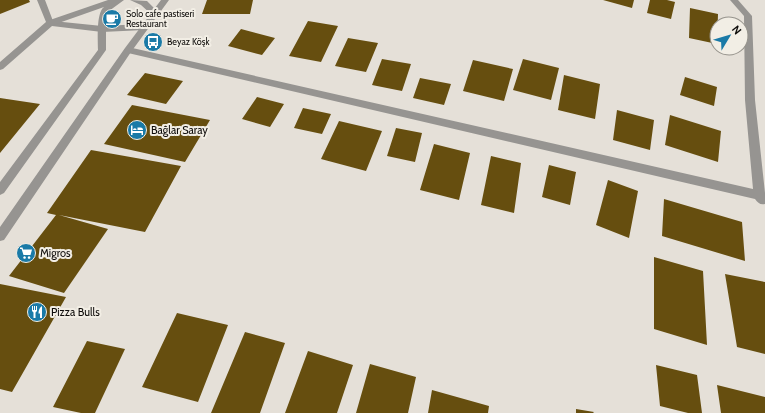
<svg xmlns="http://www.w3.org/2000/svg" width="765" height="413" font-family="Cabin,sans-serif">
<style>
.building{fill:#664e0f}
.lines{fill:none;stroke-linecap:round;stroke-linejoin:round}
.minor{fill:#969491;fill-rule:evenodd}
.tertiary{fill:#969491;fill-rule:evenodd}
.labels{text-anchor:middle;stroke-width:4;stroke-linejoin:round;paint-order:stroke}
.far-poi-label{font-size:9px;fill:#0e0c0a;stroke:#f2eee5;text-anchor:start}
.poi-label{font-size:11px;fill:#0e0c0a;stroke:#f2eee5;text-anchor:start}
</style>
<rect width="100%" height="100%" fill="#e5e0d8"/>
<path class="building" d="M 0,0 L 29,0 L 30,2 L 0,14 Z
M 207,0 L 253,0 L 250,14 L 202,14 Z
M 603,0 L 634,0 L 632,8 Z
M 650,0 L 667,0 L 675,2 L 671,19 L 647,13 Z
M 690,8 L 718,14 L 717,44 L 689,38 Z
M 308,21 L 338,26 L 321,62 L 289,56 Z
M 241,29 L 275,38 L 262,55 L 228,46 Z
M 348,38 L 378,43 L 366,72 L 335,66 Z
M 382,59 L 411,64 L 402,91 L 372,85 Z
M 523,59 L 559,68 L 551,100 L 513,90 Z
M 473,60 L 513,69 L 504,101 L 463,91 Z
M 145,73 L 183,81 L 166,104 L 127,95 Z
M 564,75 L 600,84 L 595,119 L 558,110 Z
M 685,77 L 717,87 L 714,106 L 680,95 Z
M 420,78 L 451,84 L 444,105 L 413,98 Z
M 257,97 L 284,104 L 270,127 L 242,119 Z
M 0,98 L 40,104 L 0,153 Z
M 132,105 L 210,120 L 185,162 L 104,144 Z
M 303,108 L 331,114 L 322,134 L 294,128 Z
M 617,110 L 654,120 L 650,150 L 613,140 Z
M 670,115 L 721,131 L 718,162 L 665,145 Z
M 339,121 L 382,131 L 366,171 L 321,159 Z
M 396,128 L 422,133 L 415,162 L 387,156 Z
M 434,144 L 470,153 L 459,200 L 420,190 Z
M 91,150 L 181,166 L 145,232 L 59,215 L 108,229 L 64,293 L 9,276 L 56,215 L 47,213 Z
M 491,156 L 521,163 L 514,213 L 481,205 Z
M 549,165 L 576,172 L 570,205 L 542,197 Z
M 608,180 L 638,191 L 629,238 L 596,225 Z
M 664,199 L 742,222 L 745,261 L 662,236 Z
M 654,257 L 703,271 L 707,345 L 654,329 Z
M 725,274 L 765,282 L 765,354 L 737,347 Z
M 0,284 L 66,297 L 12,392 L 0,389 Z
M 177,313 L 228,325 L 198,402 L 142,387 Z
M 245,332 L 285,343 L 260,413 L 211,413 Z
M 87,341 L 125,349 L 95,413 L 81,413 L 53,407 Z
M 308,351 L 353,365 L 337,413 L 285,413 Z
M 370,364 L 416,377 L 408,413 L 356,413 Z
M 656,365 L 697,375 L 702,413 L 688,413 L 660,406 Z
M 717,385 L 765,397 L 765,413 L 721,413 Z
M 432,390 L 489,406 L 488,413 L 428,413 Z
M 576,409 L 594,412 L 593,413 L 576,413 Z"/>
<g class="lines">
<path class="minor" d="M 37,0 L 45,0 L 53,21 L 102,26 L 144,24 L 148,27 L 144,30 L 102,32 L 52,26 L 3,69 L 0,70 L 0,62 L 46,22 Z
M 130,0 L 147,1 L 159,13 L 158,15 L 152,15 L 141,5 Z
M 730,0 L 738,0 L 752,16 L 755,100 L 765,193 L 765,204 C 760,205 758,203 755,199 L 128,53 L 124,50 L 128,47 L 753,189 L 745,100 L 744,16 Z"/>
<path class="tertiary" d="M 108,0 L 124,0 L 109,11 L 106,29 L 106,50 L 4,193 L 0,195 L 0,182 L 98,50 C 98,39 96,13 104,7 L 53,25 L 47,25 L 46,23 L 47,21 Z
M 161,0 L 169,0 L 131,52 L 4,240 L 0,241 L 0,227 L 125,48 Z"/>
</g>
<defs>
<symbol id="cafe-disc" viewBox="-11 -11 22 22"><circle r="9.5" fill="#1a7aa7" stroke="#f2eee5"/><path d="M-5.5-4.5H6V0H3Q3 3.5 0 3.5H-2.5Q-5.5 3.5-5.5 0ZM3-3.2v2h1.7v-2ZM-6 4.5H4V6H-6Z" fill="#fff"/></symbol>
<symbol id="bus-disc" viewBox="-11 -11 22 22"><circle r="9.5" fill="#1a7aa7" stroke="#f2eee5"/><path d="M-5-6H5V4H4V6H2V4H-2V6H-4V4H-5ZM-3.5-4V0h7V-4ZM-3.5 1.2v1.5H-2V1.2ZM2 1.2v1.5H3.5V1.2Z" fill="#fff"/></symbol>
<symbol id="hotel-disc" viewBox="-11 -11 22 22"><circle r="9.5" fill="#1a7aa7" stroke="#f2eee5"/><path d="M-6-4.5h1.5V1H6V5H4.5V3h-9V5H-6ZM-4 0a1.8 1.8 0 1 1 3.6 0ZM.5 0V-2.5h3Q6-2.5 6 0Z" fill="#fff"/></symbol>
<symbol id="supermarket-disc" viewBox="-11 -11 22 22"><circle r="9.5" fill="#1a7aa7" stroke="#f2eee5"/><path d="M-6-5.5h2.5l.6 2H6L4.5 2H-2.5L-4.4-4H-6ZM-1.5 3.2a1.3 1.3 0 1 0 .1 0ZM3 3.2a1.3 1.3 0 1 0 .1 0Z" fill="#fff"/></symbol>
<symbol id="restaurant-disc" viewBox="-11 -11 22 22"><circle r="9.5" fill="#1a7aa7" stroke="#f2eee5"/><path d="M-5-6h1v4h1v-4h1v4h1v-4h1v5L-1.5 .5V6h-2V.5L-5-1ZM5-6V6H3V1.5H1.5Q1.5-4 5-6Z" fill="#fff"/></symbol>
</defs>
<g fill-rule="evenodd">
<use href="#cafe-disc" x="101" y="8" width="22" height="22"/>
<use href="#bus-disc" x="142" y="31" width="22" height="22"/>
<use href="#hotel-disc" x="126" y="119" width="22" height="22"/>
<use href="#supermarket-disc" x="15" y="242" width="22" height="22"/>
<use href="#restaurant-disc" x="26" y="301" width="22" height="22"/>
</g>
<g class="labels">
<g class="far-poi-label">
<text x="126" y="17">Solo cafe pastiseri<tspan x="126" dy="10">Restaurant</tspan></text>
<text x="167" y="45">Beyaz Köşk</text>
</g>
<g class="poi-label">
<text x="151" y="134">Bağlar Saray</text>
<text x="40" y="257">Migros</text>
<text x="51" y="316">Pizza Bulls</text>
</g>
</g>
<g transform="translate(729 36) rotate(52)"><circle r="19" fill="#f2eee5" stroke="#97948d"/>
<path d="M0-3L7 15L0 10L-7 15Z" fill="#1a7aa7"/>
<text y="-6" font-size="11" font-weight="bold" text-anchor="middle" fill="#0e0c0a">N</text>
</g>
</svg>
